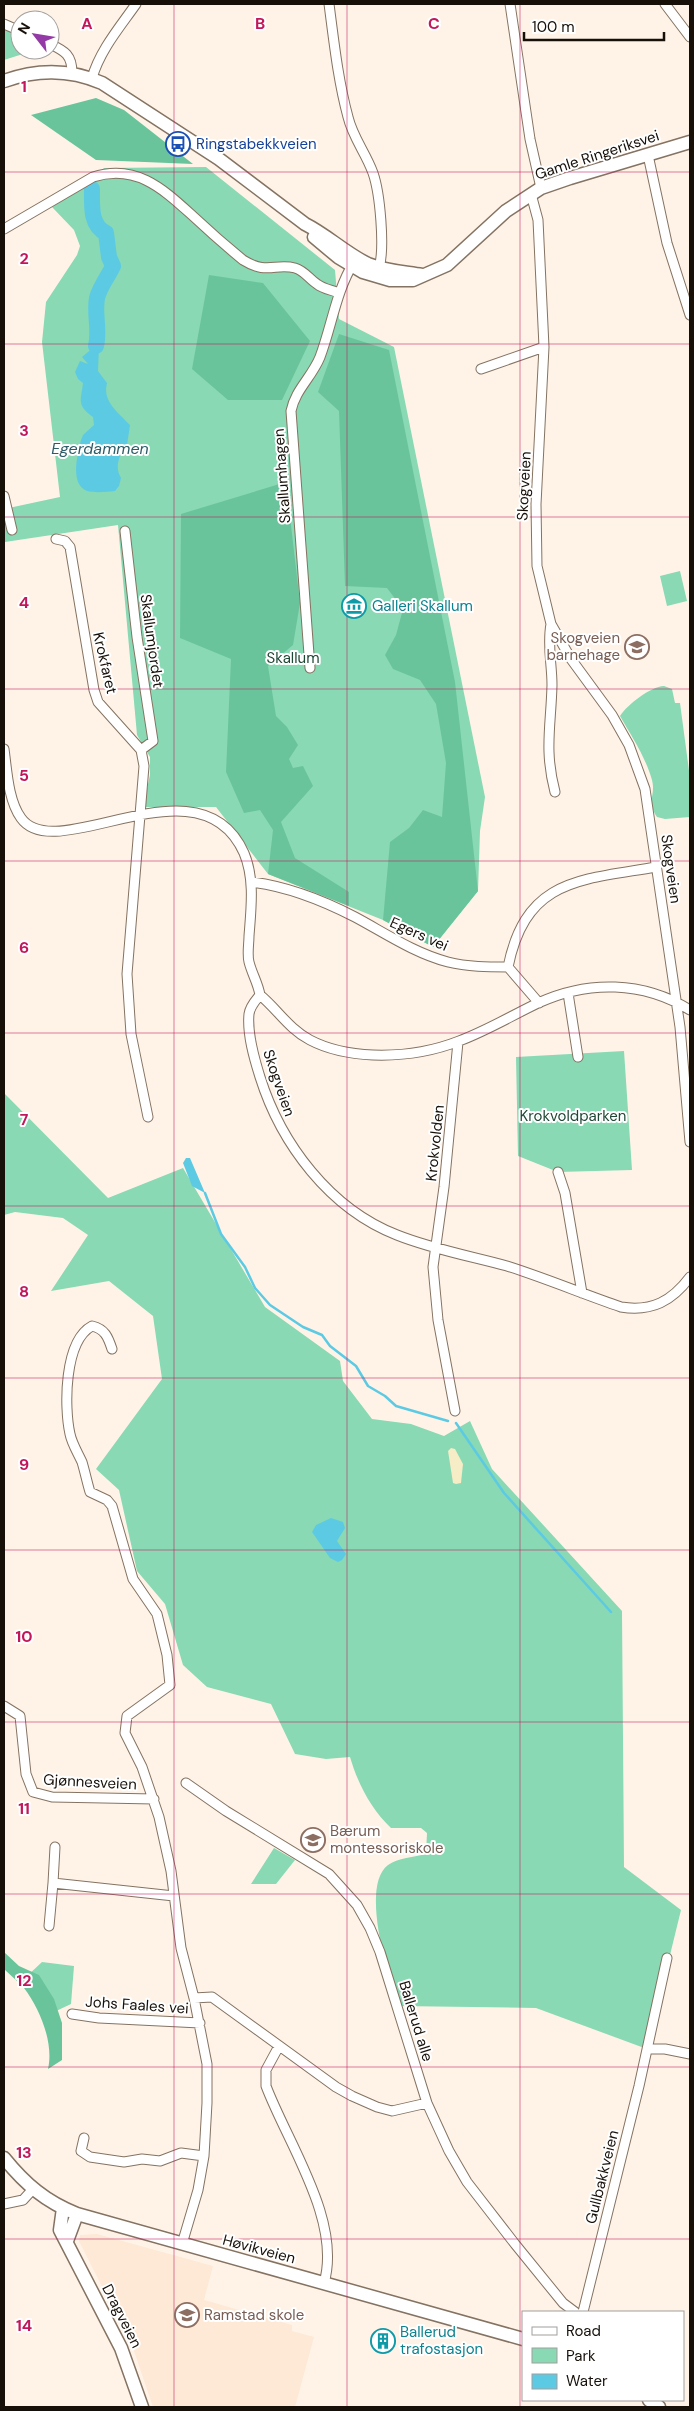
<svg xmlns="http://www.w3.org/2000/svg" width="694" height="2411" font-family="'DM Sans',sans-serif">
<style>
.built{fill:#fde9d5}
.green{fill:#89d9b4}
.forest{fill:#69c49c}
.sand{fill:#f6ecc6}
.water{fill:#5dcae3}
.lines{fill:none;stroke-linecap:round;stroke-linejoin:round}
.stream{stroke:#5dcae3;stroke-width:2.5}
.river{stroke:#5dcae3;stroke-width:16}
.minor-casing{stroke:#847362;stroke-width:11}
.secondary-casing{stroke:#847362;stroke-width:15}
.minor{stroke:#fff;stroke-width:9}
.secondary{stroke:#fff;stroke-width:12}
.grid{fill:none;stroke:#c2185b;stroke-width:1;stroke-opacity:0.55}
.labels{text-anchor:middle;stroke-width:4;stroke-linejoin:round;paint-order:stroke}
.transit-label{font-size:15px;fill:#164399;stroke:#fff;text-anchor:start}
.street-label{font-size:15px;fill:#161009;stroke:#fff}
.culture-label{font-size:15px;fill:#0d838f;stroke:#fff;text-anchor:start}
.education-label{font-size:15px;fill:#785e54;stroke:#fff;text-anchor:start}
.park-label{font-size:15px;fill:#1f4736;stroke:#fff}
.water-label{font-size:16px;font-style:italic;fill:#2d5c67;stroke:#fff}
.grid-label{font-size:16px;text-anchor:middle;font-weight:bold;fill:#c2185b;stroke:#fff;stroke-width:4;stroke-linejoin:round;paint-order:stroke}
</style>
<rect width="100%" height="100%" fill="#fff3e8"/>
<path class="built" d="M 97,2234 L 213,2266 L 204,2300 L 292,2325 L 292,2331 L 314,2337 L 295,2407 L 153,2407 L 133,2348 L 79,2241 L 80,2235 Z"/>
<path class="green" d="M 4,24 L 20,33 L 20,50 L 52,50 L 26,53 L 4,60 Z
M 206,167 L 335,270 L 339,319 L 394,347 L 485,797 L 480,831 L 478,891 L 433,947 L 383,920 L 268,874 L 216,807 L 143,807 L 150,775 L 150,757 L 137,735 L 118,525 L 5,542 L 4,509 L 60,497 L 42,342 L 46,302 L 77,255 L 80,246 L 74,230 L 52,207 L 94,180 L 104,168 Z
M 680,571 L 687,601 L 667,606 L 660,576 Z
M 664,686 L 672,689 L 675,703 L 680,703 L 690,778 L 690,817 L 665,819 L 657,817 C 646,800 656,796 652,780 C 645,756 632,737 620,716 C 628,704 650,687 664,686 Z
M 624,1051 L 632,1170 L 558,1172 L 518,1156 L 516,1057 Z
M 4,1093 L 108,1198 L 183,1168 L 265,1307 L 340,1361 L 343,1381 L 372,1419 L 411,1424 L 444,1436 L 470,1421 L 492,1469 L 622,1611 L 624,1867 L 681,1910 L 647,2049 L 536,2008 L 398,2006 C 388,1976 360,1886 388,1865 C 397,1858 415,1857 426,1854 L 427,1833 L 421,1828 L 391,1828 C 371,1809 358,1784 350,1757 L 326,1759 L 295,1754 L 271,1704 L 207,1687 L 183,1665 L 165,1604 L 137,1571 L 119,1490 L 96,1469 L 162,1379 L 153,1316 L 109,1281 L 51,1291 L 88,1235 L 63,1218 L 15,1212 L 4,1215 Z
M 274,1848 L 295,1860 L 276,1884 L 251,1884 Z
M 42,1962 L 74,1966 L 71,2004 L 54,2012 L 26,1977 Z"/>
<path class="forest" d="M 96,98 L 124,110 L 193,164 L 96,160 L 31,115 Z
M 209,275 L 263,283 L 310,341 L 282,400 L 228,400 L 192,369 Z
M 339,334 L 389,350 L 455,682 L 478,891 L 433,947 L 383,920 L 390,842 L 409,828 L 423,810 L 442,817 L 446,763 L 436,704 L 420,680 L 393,669 L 385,655 L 396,635 L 403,609 L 387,588 L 345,586 L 339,411 L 318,392 Z
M 286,482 L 300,603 L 293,645 L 268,666 L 276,716 L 287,727 L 298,745 L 289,759 L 293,768 L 303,766 L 313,786 L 281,822 L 295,858 L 349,892 L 349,906 L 268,874 L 273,830 L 260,810 L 244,813 L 226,772 L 231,659 L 180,638 L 181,514 Z
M 4,1952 L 19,1966 L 39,1975 L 54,1999 L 62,2023 L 62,2060 L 48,2069 C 54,2043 40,2009 24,1988 C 18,1981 10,1975 4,1969 Z"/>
<path class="sand" d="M 451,1448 L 455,1449 L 463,1464 L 461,1483 L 456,1484 L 453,1483 L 448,1451 Z"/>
<path class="water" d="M 95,346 L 99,346 L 98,371 L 107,383 C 102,401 118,412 130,425 L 127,445 L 124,446 C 120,457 114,466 121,478 L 119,486 L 115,491 C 107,492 94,493 87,491 C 69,484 78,453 81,440 L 83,435 L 94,425 L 93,417 C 76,405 81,401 83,383 L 78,379 L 75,372 L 80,361 L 88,364 L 82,357 Z
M 186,1158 L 190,1158 L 205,1193 L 192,1186 L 183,1163 Z
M 331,1518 L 343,1522 L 345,1528 L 337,1541 L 346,1554 L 342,1560 L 338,1562 L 330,1558 L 312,1532 L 316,1525 Z"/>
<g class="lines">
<path class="stream" d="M 205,1193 L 221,1234 L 245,1267 L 255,1288 L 270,1305 L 303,1327 L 322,1335 L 330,1346 L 356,1366 L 368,1386 L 385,1396 L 396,1406 L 448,1421
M 456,1423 L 504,1493 L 611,1612"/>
<path class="river" d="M 92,189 C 92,206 90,225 106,233 L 109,257 L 113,266 C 108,277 100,286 97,298 C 94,314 100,330 96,346"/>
<defs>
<path id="minor" d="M 329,4 C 334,42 338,80 348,117 C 353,138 366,153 373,173 C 380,193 385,248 379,268
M 510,4 L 530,139 L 541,188
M 665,4 L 690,37
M 4,24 L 20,31
M 50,44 C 65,51 72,55 72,73
M 92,78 C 100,50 120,27 136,4
M 648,155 L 667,243 L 690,315
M 531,194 L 538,220 L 544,347 L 536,504 L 537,566 L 551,624 L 571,659 L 612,715 L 629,745 L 645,789 L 680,1027 L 690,1142
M 4,229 L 93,177 C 137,163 164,190 194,217 C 210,232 226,246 243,260 C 267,275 275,263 295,268 C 305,271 309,279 317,284 C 323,289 332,290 339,293
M 481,369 L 544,347
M 4,496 L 12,530
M 125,531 L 137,637 L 153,741 L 141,750
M 56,539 L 65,541 L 70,547 L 94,690 L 98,702 L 141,750 L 144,766 L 127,974 L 131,1034 L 148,1117
M 551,624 C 547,645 552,664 552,685 C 551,726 544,750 555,792
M 310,668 L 291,411 C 295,390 312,377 320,357 C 332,325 336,291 354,262
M 4,749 C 7,770 8,800 21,818 C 56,868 200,754 244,853 C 255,879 251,909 249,936 C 249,944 247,954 249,962 C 252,974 258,983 260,995 C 256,1000 250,1006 249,1014 C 247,1034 254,1058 260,1077 C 281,1144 330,1209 397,1235 C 432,1249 470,1256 507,1266 C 545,1278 583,1294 621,1307 C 652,1312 672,1301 690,1277
M 251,882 C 286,886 324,901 355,917 C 385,933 414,953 448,962 C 468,967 488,967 508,967
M 508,967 C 526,878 581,880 656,867
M 508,967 L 539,1003
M 568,993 L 578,1057
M 260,995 C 278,1010 289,1029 310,1040 C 329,1050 351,1054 373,1055 C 402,1056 431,1052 459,1041 C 486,1031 511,1016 538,1003 C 588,980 643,981 690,1010
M 558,1172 L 565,1193 L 582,1293
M 112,1349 C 108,1337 105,1329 92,1326 C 64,1341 64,1407 70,1434 C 72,1444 78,1453 82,1462 C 85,1472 87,1482 90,1492 L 107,1500 L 112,1506 L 133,1579 L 157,1614 L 167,1655 L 170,1685 L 127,1716 L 125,1733 L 142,1767 L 159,1817 L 171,1871 L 181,1948 L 194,1998 L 207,2064 L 207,2103 L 204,2156 L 198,2190 L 182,2244
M 455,1411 L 438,1320 L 433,1267 L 444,1187 L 458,1042
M 4,1706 L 20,1716 L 26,1774 L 33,1792 L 52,1797 L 154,1799
M 186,1783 L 226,1811 L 329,1874 L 357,1905 L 370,1928 L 380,1952 L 427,2103 L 449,2151 L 467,2182 L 515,2244 L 563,2303 L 575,2312
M 55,1847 L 53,1883 L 174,1896
M 49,1926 L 53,1883
M 194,1998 L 212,1997 L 336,2087 L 352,2096 L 377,2107 L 392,2111 L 427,2103
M 72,2014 L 99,2018 L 200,2023
M 279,2046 L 266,2070 L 266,2086 C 288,2144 342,2221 324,2283
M 647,2049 L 665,2049 L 690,2054
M 84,2138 L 81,2151 L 90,2157 L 124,2162 L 142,2159 L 160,2161 L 181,2153 L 204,2156
M 4,2204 L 23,2200 L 33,2189
M 583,2312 L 639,2086 L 667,1958"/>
<path id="secondary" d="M 4,81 C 37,69 70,69 102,83 L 219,159 L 305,224 C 327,235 345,253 368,264 C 386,271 404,272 422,275
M 314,237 L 338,257 L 363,272 L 390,280 L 413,280 L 447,265 L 506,211 L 541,188 L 570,178 L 690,142
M 4,2158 C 25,2184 46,2202 77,2214 L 523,2339
M 63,2208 L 60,2230 L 121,2348 L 142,2407
M 67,2241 L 77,2214
M 649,2400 L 659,2407"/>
</defs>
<use href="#minor" class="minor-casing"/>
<use href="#secondary" class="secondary-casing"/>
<use href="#minor" class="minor"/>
<use href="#secondary" class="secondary"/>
</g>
<path class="grid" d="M 174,4 L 174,2407M 347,4 L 347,2407M 520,4 L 520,2407M 4,172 L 690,172M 4,344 L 690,344M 4,517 L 690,517M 4,689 L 690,689M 4,861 L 690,861M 4,1033 L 690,1033M 4,1206 L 690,1206M 4,1378 L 690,1378M 4,1550 L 690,1550M 4,1722 L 690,1722M 4,1894 L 690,1894M 4,2067 L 690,2067M 4,2239 L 690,2239"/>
<defs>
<symbol id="bus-ring" viewBox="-11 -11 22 22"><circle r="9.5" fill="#fff" stroke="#1a4fb4" stroke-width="1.5"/><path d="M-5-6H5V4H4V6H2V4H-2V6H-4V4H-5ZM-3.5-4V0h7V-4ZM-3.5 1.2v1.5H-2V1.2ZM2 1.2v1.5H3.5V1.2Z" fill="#1a4fb4"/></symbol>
<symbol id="museum-ring" viewBox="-11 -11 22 22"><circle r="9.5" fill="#fff" stroke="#0f9aa8" stroke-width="1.5"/><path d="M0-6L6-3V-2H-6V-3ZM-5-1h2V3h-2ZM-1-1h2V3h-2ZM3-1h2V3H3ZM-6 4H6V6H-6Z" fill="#0f9aa8"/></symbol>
<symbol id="school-ring" viewBox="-11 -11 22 22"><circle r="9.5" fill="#fff" stroke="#8d6e63" stroke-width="1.5"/><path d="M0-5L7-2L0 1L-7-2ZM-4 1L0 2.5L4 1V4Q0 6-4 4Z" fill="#8d6e63"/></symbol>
<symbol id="building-ring" viewBox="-11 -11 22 22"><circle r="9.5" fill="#fff" stroke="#0f9aa8" stroke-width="1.5"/><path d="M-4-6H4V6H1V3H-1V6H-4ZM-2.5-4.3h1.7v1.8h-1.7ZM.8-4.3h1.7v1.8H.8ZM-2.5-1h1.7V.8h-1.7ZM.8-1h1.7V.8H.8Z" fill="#0f9aa8"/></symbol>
</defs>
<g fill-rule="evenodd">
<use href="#bus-ring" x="164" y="130" width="28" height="28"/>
<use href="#museum-ring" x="340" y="592" width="28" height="28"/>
<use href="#school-ring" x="623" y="633" width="28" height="28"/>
<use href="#school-ring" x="299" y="1826" width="28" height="28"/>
<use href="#school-ring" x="173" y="2301" width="28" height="28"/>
<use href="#building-ring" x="369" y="2327" width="28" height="28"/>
</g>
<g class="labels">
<g class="transit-label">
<text x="196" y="149">Ringstabekkveien</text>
</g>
<g class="street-label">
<text transform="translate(597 155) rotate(-18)" y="5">Gamle Ringeriksvei</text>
<text transform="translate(282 476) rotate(-94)" y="5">Skallumhagen</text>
<text transform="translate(524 486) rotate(-87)" y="5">Skogveien</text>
<text transform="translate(152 641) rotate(82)" y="5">Skallumjordet</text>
<text transform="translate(105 663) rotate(77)" y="5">Krokfaret</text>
<text transform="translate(671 869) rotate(82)" y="5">Skogveien</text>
<text transform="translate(419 934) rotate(24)" y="5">Egers vei</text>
<text transform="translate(279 1083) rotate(71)" y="5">Skogveien</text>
<text transform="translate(435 1143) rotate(-84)" y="5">Krokvolden</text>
<text transform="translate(90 1782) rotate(3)" y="5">Gjønnesveien</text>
<text transform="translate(137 2005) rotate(4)" y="5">Johs Faales vei</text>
<text transform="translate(416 2021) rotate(73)" y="5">Ballerud alle</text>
<text transform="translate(602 2177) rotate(-76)" y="5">Gullbakkveien</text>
<text transform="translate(259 2249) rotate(15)" y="5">Høvikveien</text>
<text transform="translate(122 2316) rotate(63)" y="5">Dragveien</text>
</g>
<g class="culture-label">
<text x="372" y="611">Galleri Skallum</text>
<text x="400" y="2337">Ballerud<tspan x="400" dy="17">trafostasjon</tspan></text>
</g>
<g class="education-label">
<text x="620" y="643" text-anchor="end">Skogveien<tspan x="620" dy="17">barnehage</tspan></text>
<text x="330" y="1836">Bærum<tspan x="330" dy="17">montessoriskole</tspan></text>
<text x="204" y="2320">Ramstad skole</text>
</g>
<g class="park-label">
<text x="293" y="663">Skallum</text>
<text x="573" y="1121">Krokvoldparken</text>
</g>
<g class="water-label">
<text x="100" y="454">Egerdammen</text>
</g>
</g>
<g class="grid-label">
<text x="87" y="29">A</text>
<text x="260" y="29">B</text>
<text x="434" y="29">C</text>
<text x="24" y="92">1</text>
<text x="24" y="264">2</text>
<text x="24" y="436">3</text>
<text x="24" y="608">4</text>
<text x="24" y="781">5</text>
<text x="24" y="953">6</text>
<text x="24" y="1125">7</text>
<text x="24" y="1297">8</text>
<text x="24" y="1470">9</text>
<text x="24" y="1642">10</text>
<text x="24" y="1814">11</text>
<text x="24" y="1986">12</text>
<text x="24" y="2158">13</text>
<text x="24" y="2331">14</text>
</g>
<rect width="694" height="2411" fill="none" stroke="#161009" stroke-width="10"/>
<rect x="522" y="2311" width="162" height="90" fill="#ffffff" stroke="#a29f9d"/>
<rect x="532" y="2327" width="25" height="8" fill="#ffffff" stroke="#a29f9d"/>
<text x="566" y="2336" font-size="15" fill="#161009">Road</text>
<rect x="532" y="2348" width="25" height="15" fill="#89d9b4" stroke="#a29f9d"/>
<text x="566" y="2361" font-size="15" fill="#161009">Park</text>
<rect x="532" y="2374" width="25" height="15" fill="#5dcae3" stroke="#a29f9d"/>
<text x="566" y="2386" font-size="15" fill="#161009">Water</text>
<g transform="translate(35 35) rotate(301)"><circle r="24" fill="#ffffff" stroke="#a29f9d"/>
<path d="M0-4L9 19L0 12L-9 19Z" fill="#933aa6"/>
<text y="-8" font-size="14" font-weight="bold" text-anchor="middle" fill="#161009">N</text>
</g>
<path d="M524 32v8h140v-8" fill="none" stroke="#161009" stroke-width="2.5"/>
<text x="532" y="32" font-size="15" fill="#161009" stroke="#ffffff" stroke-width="4" paint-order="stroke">100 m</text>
</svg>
